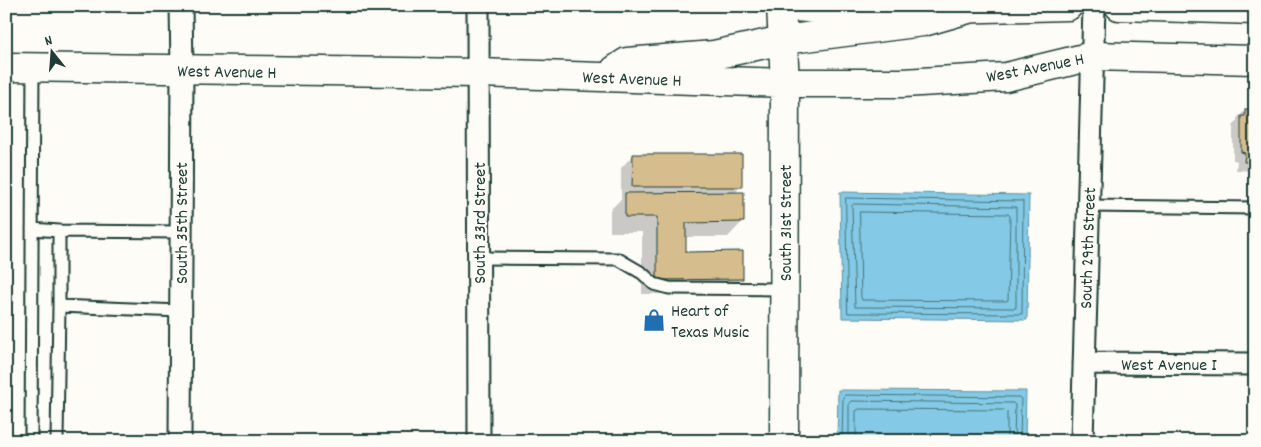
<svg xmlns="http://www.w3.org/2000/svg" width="1261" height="447" font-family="Dekko,sans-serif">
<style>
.water{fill:#84c9e5;stroke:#5c919e}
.shadow{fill:#0003}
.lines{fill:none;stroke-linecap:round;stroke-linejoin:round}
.shore{stroke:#47757b;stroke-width:1}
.building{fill:#d6bd8d;stroke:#1f3d34}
.service-casing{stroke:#1f3d34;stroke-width:15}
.minor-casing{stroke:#1f3d34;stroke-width:25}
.secondary-casing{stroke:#1f3d34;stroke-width:31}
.service{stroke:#fdfcf7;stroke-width:11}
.minor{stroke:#fdfcf7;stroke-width:21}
.secondary{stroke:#fdfcf7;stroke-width:28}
.labels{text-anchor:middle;stroke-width:4.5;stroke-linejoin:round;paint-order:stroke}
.street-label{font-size:18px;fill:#1f3d34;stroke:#fdfcf7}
.poi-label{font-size:18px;fill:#1f3d34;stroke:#fdfcf7;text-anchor:start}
</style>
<rect width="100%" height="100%" fill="#fdfcf7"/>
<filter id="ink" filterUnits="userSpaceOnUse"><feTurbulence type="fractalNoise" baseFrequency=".02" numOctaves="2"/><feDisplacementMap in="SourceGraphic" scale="10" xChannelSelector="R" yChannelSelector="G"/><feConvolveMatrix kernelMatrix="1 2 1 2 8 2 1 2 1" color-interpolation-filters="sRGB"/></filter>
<g filter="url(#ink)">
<path class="water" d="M 840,192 L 1029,195 L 1027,320 L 842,318 Z
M 838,390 L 1026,391 L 1025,441 L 837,441 Z"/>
<path class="shadow" d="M 1246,110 L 1255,110 L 1255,171 L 1236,170 L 1237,161 L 1233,160 L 1233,126 L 1237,122 L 1237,118 Z
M 633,155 L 740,187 L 734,194 L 743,221 L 728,237 L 685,237 L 685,253 L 742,278 L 726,294 L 642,294 L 642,232 L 610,232 L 610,210 L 621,199 L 621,168 Z"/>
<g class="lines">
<path class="shore" d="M 846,198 L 1023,201 L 1022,314 L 848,313 Z
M 854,204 L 1016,207 L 1016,308 L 855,307 L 852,206 Z
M 860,212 L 1008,214 L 1010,216 L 1008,300 L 1006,301 L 862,300 L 861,297 Z
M 842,441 L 843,397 L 845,395 L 1019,397 L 1021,399 L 1020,441
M 849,441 L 849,403 L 851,401 L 1013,403 L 1015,405 L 1014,441
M 856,441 L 856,411 L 859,409 L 1005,410 L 1007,412 L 1007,441"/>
</g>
<path class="building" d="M 1245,109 L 1255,109 L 1255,162 L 1244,162 L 1245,153 L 1241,152 L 1241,116 L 1245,116 Z
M 633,154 L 742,154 L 742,187 L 632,187 Z
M 744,192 L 744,222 L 686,223 L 686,252 L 743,251 L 743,279 L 657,280 L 657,217 L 625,217 L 625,193 Z"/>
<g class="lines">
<defs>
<path id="service" d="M 1088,206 L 1255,208
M 32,229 L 59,231
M 479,258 L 618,259 L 642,273 L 654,284 L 669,288 L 785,289
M 59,306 L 180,311
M 31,441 L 33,67
M 57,441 L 59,306 L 59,231 L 181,232"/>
<path id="minor" d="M 478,6 L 479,441
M 1084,363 L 1255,364
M 180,441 L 182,70 L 181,6
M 1082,441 L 1094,6"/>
<path id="secondary" d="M 780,6 L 847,11 L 894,10
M 781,6 L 785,83 L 784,441
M 1119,6 L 1255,10
M 950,9 L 1068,6
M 6,67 L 479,73 L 785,83 L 903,83 L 1006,77 L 1092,56 L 1255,60
M 615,70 L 627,62 L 714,55 L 783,40 L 923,22 L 968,9"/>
</defs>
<use href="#service" class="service-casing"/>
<use href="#minor" class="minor-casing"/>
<use href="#secondary" class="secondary-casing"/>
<use href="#service" class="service"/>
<use href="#minor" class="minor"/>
<use href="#secondary" class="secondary"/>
</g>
</g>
<defs>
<symbol id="shop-bare" viewBox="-9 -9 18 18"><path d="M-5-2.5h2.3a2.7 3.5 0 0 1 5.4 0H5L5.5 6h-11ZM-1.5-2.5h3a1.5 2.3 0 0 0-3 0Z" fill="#1f6fb2" stroke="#fdfcf7" stroke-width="2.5" paint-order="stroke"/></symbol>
</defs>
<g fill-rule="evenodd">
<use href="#shop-bare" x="638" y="304" width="32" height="32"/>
</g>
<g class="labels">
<g class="street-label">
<text transform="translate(1035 67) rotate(-11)" y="6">West Avenue H</text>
<text transform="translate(227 71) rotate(1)" y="6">West Avenue H</text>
<text transform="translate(632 78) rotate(2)" y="6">West Avenue H</text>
<text transform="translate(181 223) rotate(-90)" y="6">South 35th Street</text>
<text transform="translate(479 223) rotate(-90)" y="6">South 33rd Street</text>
<text transform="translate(785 223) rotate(-90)" y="6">South 31st Street</text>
<text transform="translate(1087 248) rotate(-88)" y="6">South 29th Street</text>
<text x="1169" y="370">West Avenue I</text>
</g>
<g class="poi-label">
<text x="671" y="316">Heart of<tspan x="671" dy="21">Texas Music</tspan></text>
</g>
</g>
<rect width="1261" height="447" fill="none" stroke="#fdfcf7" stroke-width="25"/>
<rect x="12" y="12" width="1236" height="422" fill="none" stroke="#1f3d34" stroke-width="2" filter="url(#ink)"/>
<g transform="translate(52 52) rotate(343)" stroke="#fdfcf7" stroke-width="4" paint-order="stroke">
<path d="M0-4L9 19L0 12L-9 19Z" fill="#1f3d34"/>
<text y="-8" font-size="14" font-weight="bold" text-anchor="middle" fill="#1f3d34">N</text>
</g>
</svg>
